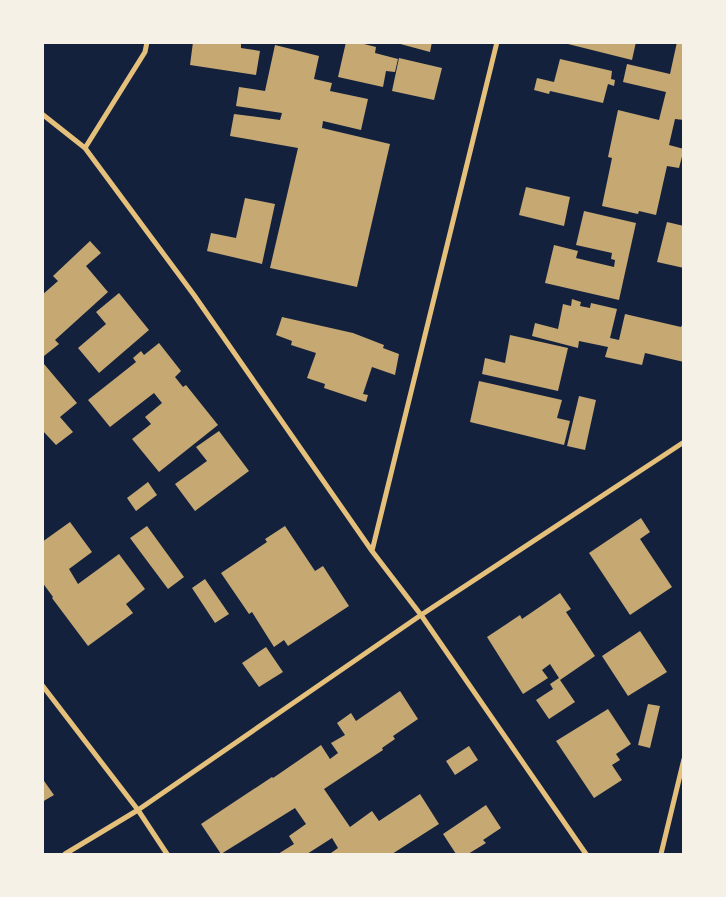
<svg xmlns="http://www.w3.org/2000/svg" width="726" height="897" font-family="'Sofia Sans Condensed',sans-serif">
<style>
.building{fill:#c6a872}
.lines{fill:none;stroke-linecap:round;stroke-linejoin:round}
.minor{stroke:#e5c07b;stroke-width:5}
</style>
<rect width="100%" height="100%" fill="#14213d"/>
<path class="building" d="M 193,42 L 241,42 L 241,48 L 260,51 L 256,75 L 190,65 Z
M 346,42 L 356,42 L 376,47 L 375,53 L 398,59 L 395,72 L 386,71 L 383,87 L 338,77 Z
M 393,42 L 432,42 L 430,52 Z
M 560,42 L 636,42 L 632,60 Z
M 677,42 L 684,42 L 684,120 L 675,119 L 669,145 L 684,149 L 679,168 L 667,166 L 656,215 L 639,211 L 638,214 L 602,206 L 612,158 L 608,157 L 618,110 L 659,120 L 666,92 L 623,82 L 627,64 L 670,74 Z
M 275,45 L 319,56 L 314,79 L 332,83 L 330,91 L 368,99 L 361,130 L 323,121 L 322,128 L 390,144 L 357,287 L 270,268 L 298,148 L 230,136 L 234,114 L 280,120 L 282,113 L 236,106 L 239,87 L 265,91 Z
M 399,58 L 442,68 L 434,100 L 392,91 Z
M 560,59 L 612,71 L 611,79 L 615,80 L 614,86 L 608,84 L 603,103 L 550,91 L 549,94 L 534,90 L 537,78 L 554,82 Z
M 526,187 L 570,197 L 564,226 L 519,215 Z
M 245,198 L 275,204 L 262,264 L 207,251 L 211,233 L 236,238 Z
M 584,211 L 636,223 L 619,300 L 545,283 L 554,245 L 578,251 L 576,258 L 614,267 L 615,260 L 611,259 L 612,253 L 576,245 Z
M 667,222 L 684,226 L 684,268 L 657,262 Z
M 90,241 L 101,253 L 86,266 L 108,292 L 55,340 L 59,344 L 44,356 L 42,354 L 42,295 L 58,281 L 53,276 Z
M 119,293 L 149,330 L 99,373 L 78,348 L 106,324 L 96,312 Z
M 572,299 L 581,302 L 580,306 L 590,308 L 591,303 L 617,309 L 610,338 L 619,340 L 625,314 L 681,327 L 684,321 L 684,362 L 645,353 L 642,365 L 605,357 L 608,347 L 579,341 L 578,348 L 532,336 L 535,323 L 558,329 L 563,304 L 571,306 Z
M 282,317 L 353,333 L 384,345 L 383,348 L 399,354 L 395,375 L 372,367 L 363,394 L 368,395 L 366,402 L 324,388 L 325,384 L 307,378 L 316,353 L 291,345 L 292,341 L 276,335 Z
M 510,335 L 568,348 L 558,391 L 482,374 L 485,358 L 505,363 Z
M 159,343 L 181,371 L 175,377 L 183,387 L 186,385 L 218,425 L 159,472 L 132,439 L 151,424 L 145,417 L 162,403 L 154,393 L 110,427 L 88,400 L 136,362 L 133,358 L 141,351 L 144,355 Z
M 44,364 L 77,403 L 60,417 L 73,432 L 56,445 L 42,430 Z
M 479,381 L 562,400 L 557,418 L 570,421 L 564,445 L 470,422 Z
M 579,396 L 596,400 L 585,450 L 567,446 Z
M 219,431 L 249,471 L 195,511 L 175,484 L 207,461 L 196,447 Z
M 148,482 L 157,495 L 136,511 L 127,498 Z
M 641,518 L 650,532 L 640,539 L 672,587 L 630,615 L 589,553 Z
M 70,522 L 92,552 L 69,569 L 78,584 L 119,554 L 145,589 L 126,604 L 133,613 L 88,646 L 52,598 L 53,597 L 42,582 L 42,542 Z
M 147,526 L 184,577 L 168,589 L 130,538 Z
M 285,526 L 315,571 L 323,566 L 349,606 L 288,646 L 284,640 L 274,647 L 252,612 L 249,614 L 221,573 L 267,542 L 265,539 Z
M 205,579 L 229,614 L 215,623 L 192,588 Z
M 560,593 L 571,609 L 566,612 L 595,656 L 560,680 L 575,702 L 549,719 L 536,700 L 553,689 L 550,684 L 559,678 L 550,664 L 542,670 L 548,678 L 523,694 L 487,637 L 520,615 L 522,619 Z
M 640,631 L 667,672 L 628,696 L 602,656 Z
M 266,647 L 283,672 L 259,687 L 242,663 Z
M 400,691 L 418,719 L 393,736 L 395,739 L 382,748 L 383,750 L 324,789 L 350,827 L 372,811 L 379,821 L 420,794 L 439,824 L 392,854 L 332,854 L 331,853 L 338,848 L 332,838 L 307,854 L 278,854 L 294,844 L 289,836 L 306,824 L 295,808 L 221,854 L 201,824 L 272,777 L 273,778 L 321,745 L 330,759 L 338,753 L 331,743 L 345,735 L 337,723 L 351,713 L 356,721 Z
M 648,704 L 660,706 L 650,748 L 638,745 Z
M 608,709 L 631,744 L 616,754 L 620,760 L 612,765 L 622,780 L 594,798 L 556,741 Z
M 469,746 L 478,760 L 455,775 L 446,761 Z
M 42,778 L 54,795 L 42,802 Z
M 486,805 L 501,828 L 483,840 L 486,843 L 468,854 L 456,854 L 443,834 Z"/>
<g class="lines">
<path class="minor" d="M 42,114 L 85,148 L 194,295 L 372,551 L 421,615 L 586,854
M 85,148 L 145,52 L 147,42
M 372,551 L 497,42
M 42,685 L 138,810 L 167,854
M 65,854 L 138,810 L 421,615 L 684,442
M 661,854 L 684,759"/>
</g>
<rect width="726" height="897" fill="none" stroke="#f6f1e7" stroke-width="88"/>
</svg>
